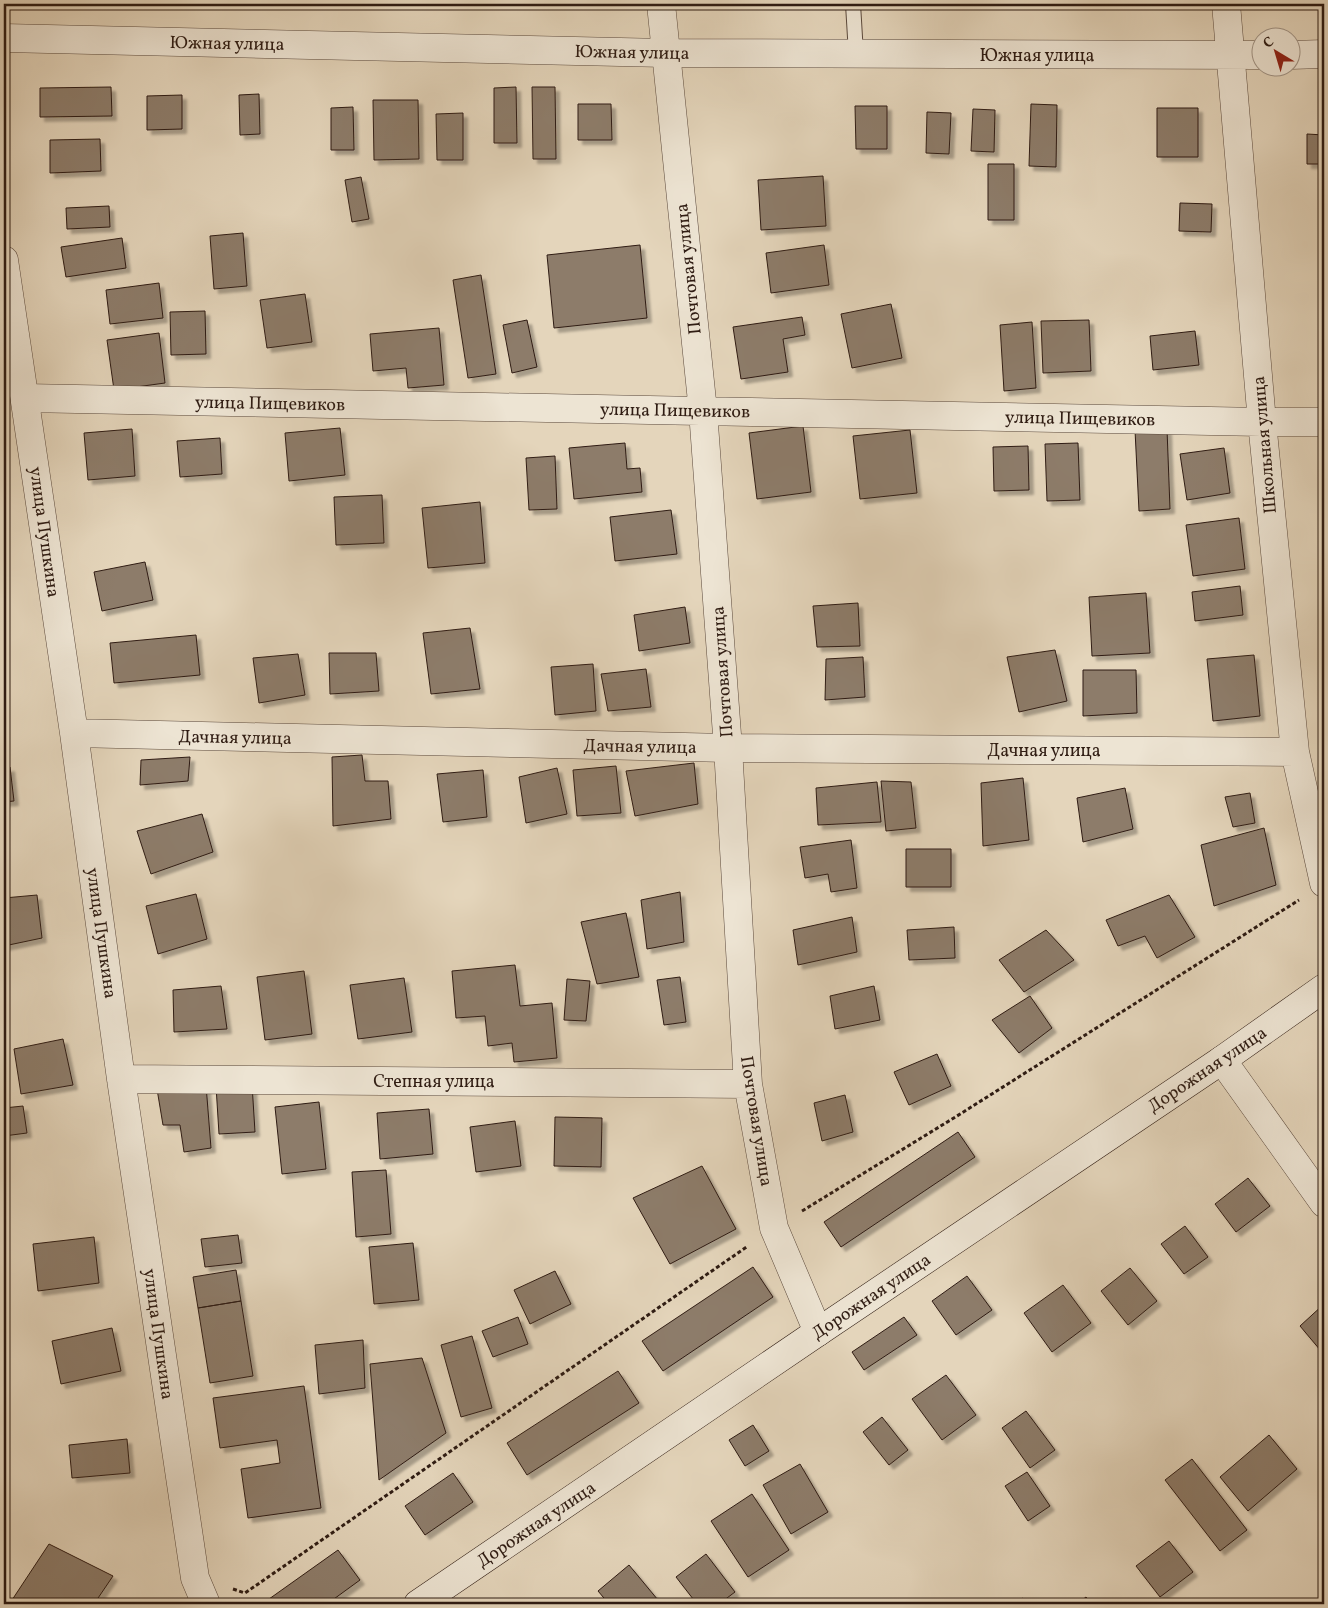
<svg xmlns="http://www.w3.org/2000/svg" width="1328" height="1608" font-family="Vollkorn,serif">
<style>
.building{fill:#8d7c6a;stroke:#2f1c13;filter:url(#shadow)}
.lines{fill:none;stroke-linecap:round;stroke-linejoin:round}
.service-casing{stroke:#5c4a3d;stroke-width:16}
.minor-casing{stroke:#5c4a3d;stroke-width:29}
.secondary-casing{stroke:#2f1c13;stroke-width:29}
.path{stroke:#2f1c13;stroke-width:3;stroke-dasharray:4 2.5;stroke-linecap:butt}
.service{stroke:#ede4d3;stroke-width:14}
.minor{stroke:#ede4d3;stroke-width:28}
.secondary{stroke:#ede4d3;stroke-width:28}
.labels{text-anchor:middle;stroke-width:4.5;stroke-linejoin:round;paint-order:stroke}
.street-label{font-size:18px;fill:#2f1c13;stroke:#ede4d3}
</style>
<defs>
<filter id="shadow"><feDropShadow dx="4.5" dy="4.5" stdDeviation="1" flood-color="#0004"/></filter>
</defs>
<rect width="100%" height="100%" fill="#e4d5bb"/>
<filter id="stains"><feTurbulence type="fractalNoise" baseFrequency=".004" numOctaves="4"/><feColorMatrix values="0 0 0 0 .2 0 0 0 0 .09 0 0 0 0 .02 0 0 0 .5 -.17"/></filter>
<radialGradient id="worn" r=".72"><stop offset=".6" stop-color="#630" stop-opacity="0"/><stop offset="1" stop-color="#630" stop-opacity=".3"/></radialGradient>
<path class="building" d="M 111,87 L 112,116 L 40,117 L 40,88 Z
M 516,87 L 517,143 L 494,143 L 494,88 Z
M 532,87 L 555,87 L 556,159 L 533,159 Z
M 259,94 L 260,134 L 240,135 L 239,95 Z
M 182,95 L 182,129 L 147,130 L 147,96 Z
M 373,100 L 418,100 L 419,159 L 374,160 Z
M 578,104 L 611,104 L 612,140 L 578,140 Z
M 1031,104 L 1057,105 L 1056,167 L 1029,166 Z
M 855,106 L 887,106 L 887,149 L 856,149 Z
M 353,107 L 354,150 L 331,150 L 331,108 Z
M 1157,108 L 1198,108 L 1198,157 L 1157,157 Z
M 973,109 L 995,110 L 994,152 L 971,151 Z
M 927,112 L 951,113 L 949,154 L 926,153 Z
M 463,113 L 463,160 L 437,160 L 436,114 Z
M 1307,134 L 1324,135 L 1324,164 L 1307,164 Z
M 100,139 L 101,171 L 50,173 L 50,140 Z
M 988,164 L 1014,164 L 1014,220 L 988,220 Z
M 823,176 L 826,226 L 761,230 L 758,180 Z
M 361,177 L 369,219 L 352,222 L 345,180 Z
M 1180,203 L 1212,204 L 1211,232 L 1179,231 Z
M 109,206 L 110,227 L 67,229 L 66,208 Z
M 243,233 L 247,286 L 214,289 L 210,236 Z
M 122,238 L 126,268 L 66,277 L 61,247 Z
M 640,245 L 647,318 L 554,328 L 547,255 Z
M 824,245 L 829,285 L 771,293 L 766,253 Z
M 481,275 L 496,374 L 468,378 L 453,280 Z
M 159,283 L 163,318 L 110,324 L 106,290 Z
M 305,294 L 312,342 L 267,348 L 260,300 Z
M 891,304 L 902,358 L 852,368 L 841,314 Z
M 205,311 L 206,354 L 171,355 L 170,312 Z
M 802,317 L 805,335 L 783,339 L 788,372 L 741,379 L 733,327 Z
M 527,320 L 537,367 L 512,373 L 503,325 Z
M 1089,320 L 1091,371 L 1043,373 L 1041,321 Z
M 1032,322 L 1036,388 L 1004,391 L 1000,325 Z
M 439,328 L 444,385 L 408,388 L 406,368 L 373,371 L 370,334 Z
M 1195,331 L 1199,365 L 1153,370 L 1150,336 Z
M 159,333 L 165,383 L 114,390 L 107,340 Z
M 803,426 L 811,492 L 757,499 L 749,433 Z
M 340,428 L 345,475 L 289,481 L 285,433 Z
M 132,429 L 135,476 L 88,480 L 84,433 Z
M 1167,429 L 1170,509 L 1139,511 L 1135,430 Z
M 910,430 L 917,493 L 860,499 L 853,436 Z
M 220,438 L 222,474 L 180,477 L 177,441 Z
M 625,443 L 627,469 L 640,468 L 642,492 L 574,499 L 569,448 Z
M 1078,443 L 1080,500 L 1047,501 L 1045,444 Z
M 1028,446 L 1029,490 L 994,491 L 993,447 Z
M 1224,448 L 1230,493 L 1187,500 L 1180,454 Z
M 555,456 L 557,509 L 529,510 L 526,458 Z
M 382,495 L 384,543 L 336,545 L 334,497 Z
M 480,502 L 485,563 L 428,568 L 422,508 Z
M 671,510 L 677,554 L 615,561 L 610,517 Z
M 1239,518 L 1245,569 L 1193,576 L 1186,525 Z
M 145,562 L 153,600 L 102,611 L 94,572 Z
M 1240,586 L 1243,615 L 1195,621 L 1192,592 Z
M 1146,593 L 1150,653 L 1092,656 L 1089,597 Z
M 858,603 L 860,646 L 817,647 L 813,606 Z
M 685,607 L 690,643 L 639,651 L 634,615 Z
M 470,628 L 480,689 L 431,694 L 423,633 Z
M 196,635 L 200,675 L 114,683 L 110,643 Z
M 1055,650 L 1067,701 L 1019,712 L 1007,657 Z
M 329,653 L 376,653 L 379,691 L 330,694 Z
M 298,654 L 305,695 L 259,703 L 253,658 Z
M 1254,655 L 1260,716 L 1213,721 L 1207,659 Z
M 863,657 L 865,697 L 825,700 L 826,659 Z
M 593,664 L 596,711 L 555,715 L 551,667 Z
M 646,669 L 651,707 L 608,711 L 601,674 Z
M 1083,670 L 1136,670 L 1137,713 L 1083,716 Z
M 362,755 L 365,781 L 388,781 L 391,819 L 333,826 L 332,757 Z
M 190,757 L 188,781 L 140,785 L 141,760 Z
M 694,763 L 698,804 L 635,816 L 626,771 Z
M 616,766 L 621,813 L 577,816 L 573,770 Z
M 10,767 L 14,801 L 4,802 L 4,768 Z
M 557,768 L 567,814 L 526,823 L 519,777 Z
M 483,770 L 487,817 L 443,822 L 437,774 Z
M 1023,778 L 1029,840 L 983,846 L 981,783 Z
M 881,781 L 911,782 L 916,828 L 886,831 Z
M 877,782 L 881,822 L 818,825 L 816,788 Z
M 1125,788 L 1133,829 L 1083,842 L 1077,798 Z
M 1250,793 L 1255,823 L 1233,827 L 1225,797 Z
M 202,814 L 213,852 L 151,874 L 137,831 Z
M 1264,828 L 1276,885 L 1214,906 L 1201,845 Z
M 851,840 L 857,888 L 831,892 L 828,874 L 805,878 L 800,847 Z
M 906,849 L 951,849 L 951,887 L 906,887 Z
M 680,892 L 684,942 L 647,949 L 641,900 Z
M 196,894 L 207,939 L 158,954 L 146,906 Z
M 37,895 L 42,938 L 4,946 L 4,898 Z
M 1169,895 L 1195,937 L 1157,958 L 1145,936 L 1118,946 L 1106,920 Z
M 626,913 L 639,977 L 597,984 L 581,922 Z
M 852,917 L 857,952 L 798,965 L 793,930 Z
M 954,927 L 955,958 L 909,960 L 907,930 Z
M 1046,930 L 1074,960 L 1024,992 L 999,960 Z
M 515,965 L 520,1006 L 552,1003 L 557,1058 L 514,1062 L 512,1043 L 488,1046 L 485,1016 L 456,1018 L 452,971 Z
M 304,971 L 312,1034 L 265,1040 L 257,977 Z
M 680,977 L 686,1022 L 664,1025 L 657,980 Z
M 404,978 L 412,1032 L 358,1039 L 350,985 Z
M 567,979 L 590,981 L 586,1021 L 564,1020 Z
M 221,986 L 227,1029 L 174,1032 L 173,990 Z
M 874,986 L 880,1020 L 835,1029 L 830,996 Z
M 1030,996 L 1052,1028 L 1019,1053 L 992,1020 Z
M 63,1039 L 73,1085 L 21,1094 L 14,1049 Z
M 937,1054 L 951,1086 L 909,1105 L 894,1072 Z
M 252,1084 L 255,1132 L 219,1134 L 216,1086 Z
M 206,1085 L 211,1148 L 184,1152 L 180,1125 L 163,1125 L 157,1089 Z
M 845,1095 L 853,1132 L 822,1141 L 814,1103 Z
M 319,1102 L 326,1169 L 282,1174 L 275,1107 Z
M 23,1106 L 27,1133 L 4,1136 L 4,1108 Z
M 429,1109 L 433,1154 L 380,1159 L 377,1113 Z
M 555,1117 L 602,1118 L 601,1167 L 554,1166 Z
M 515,1121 L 521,1166 L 476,1172 L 470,1127 Z
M 958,1132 L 975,1157 L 841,1247 L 824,1222 Z
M 702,1166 L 736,1229 L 670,1264 L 633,1198 Z
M 386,1170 L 391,1234 L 356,1237 L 352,1172 Z
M 1248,1178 L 1270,1206 L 1236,1232 L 1215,1204 Z
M 1185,1226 L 1208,1257 L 1184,1274 L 1161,1244 Z
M 238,1235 L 242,1263 L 205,1267 L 201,1239 Z
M 94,1237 L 99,1283 L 38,1291 L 33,1244 Z
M 413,1243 L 419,1300 L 374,1304 L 369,1247 Z
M 753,1267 L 773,1297 L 663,1371 L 642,1341 Z
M 1130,1268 L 1157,1301 L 1128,1325 L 1101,1291 Z
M 236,1270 L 241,1301 L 198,1308 L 193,1277 Z
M 555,1271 L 571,1304 L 530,1324 L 514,1290 Z
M 967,1276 L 992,1310 L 956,1335 L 932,1301 Z
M 1063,1285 L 1091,1323 L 1052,1352 L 1024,1313 Z
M 241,1301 L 253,1376 L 210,1383 L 198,1308 Z
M 1324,1304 L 1324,1348 L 1321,1351 L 1300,1326 Z
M 518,1317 L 528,1344 L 493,1357 L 482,1331 Z
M 904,1317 L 917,1335 L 864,1370 L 852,1352 Z
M 112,1328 L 121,1371 L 61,1384 L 52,1341 Z
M 472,1336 L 492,1408 L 461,1417 L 441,1345 Z
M 363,1340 L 365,1388 L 319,1394 L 315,1345 Z
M 422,1358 L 446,1433 L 379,1480 L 370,1364 Z
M 618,1371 L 639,1403 L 527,1475 L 507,1443 Z
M 946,1375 L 976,1415 L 942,1440 L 912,1399 Z
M 304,1386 L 321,1508 L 248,1518 L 241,1469 L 280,1463 L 277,1440 L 220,1448 L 213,1398 Z
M 1026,1411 L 1055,1450 L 1030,1468 L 1002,1428 Z
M 882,1417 L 908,1450 L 889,1465 L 863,1432 Z
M 753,1425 L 769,1451 L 745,1466 L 729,1440 Z
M 1269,1435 L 1297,1469 L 1248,1511 L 1220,1477 Z
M 127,1439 L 130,1473 L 72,1478 L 69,1445 Z
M 1192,1459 L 1247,1530 L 1220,1551 L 1165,1480 Z
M 800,1464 L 828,1512 L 791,1534 L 763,1485 Z
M 1027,1472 L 1050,1506 L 1028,1521 L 1005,1486 Z
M 453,1473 L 473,1502 L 425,1535 L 405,1506 Z
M 752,1494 L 789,1550 L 748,1577 L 711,1521 Z
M 1169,1541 L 1193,1572 L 1160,1597 L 1136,1566 Z
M 49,1544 L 113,1576 L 94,1604 L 21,1604 L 12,1600 Z
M 338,1550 L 360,1580 L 327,1604 L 262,1604 Z
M 706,1554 L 735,1592 L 719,1604 L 697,1604 L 676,1577 Z
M 629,1565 L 658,1600 L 653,1604 L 609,1604 L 598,1591 Z
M 1086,1597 L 1092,1604 L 1077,1604 Z
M 1023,1598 L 1027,1604 L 1014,1604 Z"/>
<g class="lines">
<defs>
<path id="service" d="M 853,4 L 856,54"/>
<path id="minor" d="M 661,4 L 703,411 L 728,748 L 748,1084 L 774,1228 L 818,1332
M 1226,4 L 1262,422 L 1295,752 L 1324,883
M 4,38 L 665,53 L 1260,55
M 1290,55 L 1324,54
M 4,260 L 74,733 L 121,1079 L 195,1578 L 206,1604
M 25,398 L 1262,422 L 1324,422
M 74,733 L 728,748 L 1295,752
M 1222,1060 L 1324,1203
M 121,1079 L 748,1084"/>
<path id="secondary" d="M 418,1604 L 818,1332 L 1222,1060 L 1324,988"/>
</defs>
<use href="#service" class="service-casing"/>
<use href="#minor" class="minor-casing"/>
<use href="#secondary" class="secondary-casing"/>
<path class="path" d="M 802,1211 L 957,1116 L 1299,900
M 233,1589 L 245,1593 L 748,1246"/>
<use href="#service" class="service"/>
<use href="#minor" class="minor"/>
<use href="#secondary" class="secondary"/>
</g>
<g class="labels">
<g class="street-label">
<text transform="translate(227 43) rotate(1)" y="6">Южная улица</text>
<text transform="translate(632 52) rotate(1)" y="6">Южная улица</text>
<text x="1037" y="61">Южная улица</text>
<text transform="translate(688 269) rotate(-96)" y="6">Почтовая улица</text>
<text transform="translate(270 403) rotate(1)" y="6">улица Пищевиков</text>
<text transform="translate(675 410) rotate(1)" y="6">улица Пищевиков</text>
<text transform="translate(1080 418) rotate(1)" y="6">улица Пищевиков</text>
<text transform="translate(1264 445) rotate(-95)" y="6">Школьная улица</text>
<text transform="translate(45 532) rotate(82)" y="6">улица Пушкина</text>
<text transform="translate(722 672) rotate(-94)" y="6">Почтовая улица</text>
<text transform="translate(235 737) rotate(1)" y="6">Дачная улица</text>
<text transform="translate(640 746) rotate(1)" y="6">Дачная улица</text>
<text x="1044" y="756">Дачная улица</text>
<text transform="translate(102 933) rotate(82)" y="6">улица Пушкина</text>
<text transform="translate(1207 1069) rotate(-34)" y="6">Дорожная улица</text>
<text x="434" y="1087">Степная улица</text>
<text transform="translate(757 1121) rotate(81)" y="6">Почтовая улица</text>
<text transform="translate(871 1296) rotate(-34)" y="6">Дорожная улица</text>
<text transform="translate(159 1334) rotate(82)" y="6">улица Пушкина</text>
<text transform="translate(536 1524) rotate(-34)" y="6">Дорожная улица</text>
</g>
</g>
<rect width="1328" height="1608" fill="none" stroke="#e4d5bb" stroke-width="20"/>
<rect x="5" y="5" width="1318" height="1598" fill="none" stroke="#2f1c13" stroke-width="2.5"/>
<rect x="10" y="10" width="1308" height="1588" fill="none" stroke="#2f1c13"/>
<g transform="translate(1276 52) rotate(322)"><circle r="24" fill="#ede4d3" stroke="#a19486"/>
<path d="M0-4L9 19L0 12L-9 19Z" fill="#8f2418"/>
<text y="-8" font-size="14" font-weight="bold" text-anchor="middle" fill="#2f1c13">С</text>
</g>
<rect width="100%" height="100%" filter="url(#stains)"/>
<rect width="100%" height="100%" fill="url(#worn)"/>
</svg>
